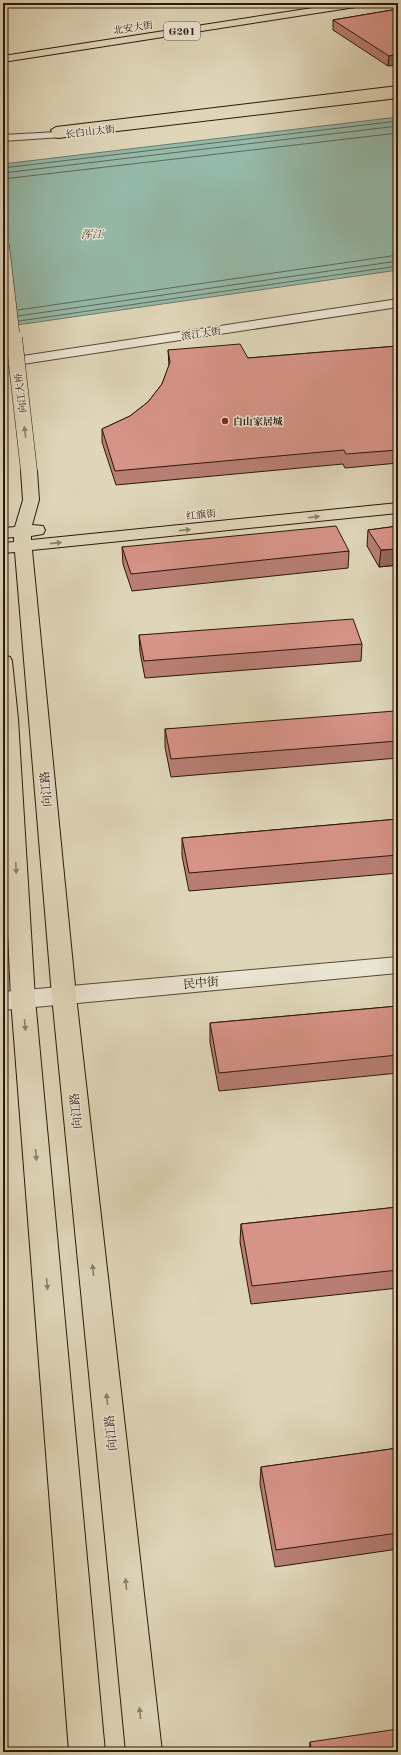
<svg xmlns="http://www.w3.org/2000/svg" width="401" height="1755" font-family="'Old Standard TT','Noto Serif SC',serif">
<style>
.water{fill:#95baa9;stroke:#6b7969}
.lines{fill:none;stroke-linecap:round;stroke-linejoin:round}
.shore{stroke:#606859;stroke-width:1}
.minor-casing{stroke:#594735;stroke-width:2}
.major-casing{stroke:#2c1709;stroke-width:2}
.highway-casing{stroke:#2c1709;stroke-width:2}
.minor{fill:#eae4d2;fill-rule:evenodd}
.major{fill:#dfd6b9;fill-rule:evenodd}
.highway{fill:#dfd6b9;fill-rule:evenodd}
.major-bridge-far1-casing{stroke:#2c1709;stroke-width:13;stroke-linecap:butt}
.major-bridge-casing{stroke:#2c1709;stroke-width:17;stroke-linecap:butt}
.major-bridge-far1{stroke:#dfd6b9;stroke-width:12}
.major-bridge{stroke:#dfd6b9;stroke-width:16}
.wall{fill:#b87e74;stroke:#2c1709}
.shaded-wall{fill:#96675e;stroke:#2c1709}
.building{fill:#d69387;stroke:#2c1709}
.oneway{fill:#8e806a}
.poi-dot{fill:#8f2418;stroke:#eae4d2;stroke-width:1.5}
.labels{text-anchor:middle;stroke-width:3;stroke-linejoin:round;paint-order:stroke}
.far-street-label{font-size:10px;fill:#2c1709;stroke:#eae4d2}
.far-poi-label{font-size:10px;font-weight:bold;fill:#2c1709;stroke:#eae4d2;text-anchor:start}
.shield{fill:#eae4d2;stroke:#655445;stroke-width:1}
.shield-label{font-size:11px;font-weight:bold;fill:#2c1709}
.far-water-label{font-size:11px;font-style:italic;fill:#4c4839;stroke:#eae4d2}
.street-label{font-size:12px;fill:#2c1709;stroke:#eae4d2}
</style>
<rect width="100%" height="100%" fill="#dfd6b9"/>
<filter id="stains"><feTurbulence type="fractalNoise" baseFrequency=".005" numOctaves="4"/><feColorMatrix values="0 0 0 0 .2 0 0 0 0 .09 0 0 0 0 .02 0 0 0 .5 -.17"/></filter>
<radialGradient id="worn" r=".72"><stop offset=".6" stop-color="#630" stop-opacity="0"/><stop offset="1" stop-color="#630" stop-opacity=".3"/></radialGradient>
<path class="water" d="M 398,117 L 398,270 L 3,327 L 3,164 Z"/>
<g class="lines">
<path class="shore" d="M 3,168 L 398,121
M 3,173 L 398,126
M 3,179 L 398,133
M 18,310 L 398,255
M 18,316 L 398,261
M 19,321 L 398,266"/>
<defs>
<path id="minor" d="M 58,132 L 63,135 L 62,137 L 3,141 L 3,135 Z
M 398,299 L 398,307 L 3,367 L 3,359 Z
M 398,957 L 398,973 L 3,1010 L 3,992 Z"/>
<path id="major" d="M 398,86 L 398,92 L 391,93 L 398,92 L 398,98 L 58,138 L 54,137 L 51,130 L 56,127 Z
M 29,466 L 35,468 L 37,471 L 39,500 L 32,525 L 43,526 L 45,530 L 43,534 L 31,536 L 31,540 L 398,503 L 398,513 L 32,550 L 76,996 L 162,1752 L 126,1752 L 52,996 L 15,552 L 3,553 L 3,543 L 14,542 L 14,537 L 3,538 L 3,528 L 15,527 L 23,500 L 21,471 L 23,468 Z
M 3,655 L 10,657 L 12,661 L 18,719 L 35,999 L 105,1752 L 69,1752 L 11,999 L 3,823 Z"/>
<path id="highway" d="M 345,3 L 366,3 L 362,6 L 3,62 L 3,56 Z"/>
</defs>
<use href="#minor" class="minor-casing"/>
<use href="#major" class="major-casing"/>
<use href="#highway" class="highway-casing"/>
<use href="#minor" class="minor"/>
<use href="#major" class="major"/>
<use href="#highway" class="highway"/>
<defs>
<path id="major-bridge-far1" d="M 3,245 L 14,339"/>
<path id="major-bridge" d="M 14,338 L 29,471"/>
</defs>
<use href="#major-bridge-far1" class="major-bridge-far1-casing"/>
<use href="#major-bridge" class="major-bridge-casing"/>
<use href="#major-bridge-far1" class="major-bridge-far1"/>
<use href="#major-bridge" class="major-bridge"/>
</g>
<path class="wall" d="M 398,9 L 388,66 L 333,30 L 333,20 Z
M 398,346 L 398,463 L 345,468 L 343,464 L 116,485 L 102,442 L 102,429 L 130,416 L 148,402 L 162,384 L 169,366 L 168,350 L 248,358 Z
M 398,526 L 398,565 L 379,567 L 367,546 L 368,530 Z
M 122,547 L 349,551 L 348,568 L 132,591 L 123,564 Z
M 139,635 L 362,644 L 361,661 L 145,678 L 140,652 Z
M 398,719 L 398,758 L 171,777 L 165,747 L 165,729 Z
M 398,819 L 398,873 L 189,891 L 182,856 L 182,838 Z
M 398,1006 L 398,1073 L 219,1091 L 210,1042 L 210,1023 Z
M 398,1207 L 398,1288 L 251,1304 L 240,1242 L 241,1224 Z
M 398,1448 L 398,1549 L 275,1567 L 260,1484 L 261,1467 Z
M 310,1742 L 398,1752 L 309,1752 Z"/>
<path class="shaded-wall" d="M 398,54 L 398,65 L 388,66 L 389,56 Z
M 398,549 L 398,565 L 379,567 L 381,550 Z"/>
<path class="building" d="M 398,9 L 398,54 L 389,56 L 333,20 Z
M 240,344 L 248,358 L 398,346 L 398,450 L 346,454 L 344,450 L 115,471 L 102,429 L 130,416 L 148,402 L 162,384 L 170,362 L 168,350 Z
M 336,526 L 349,551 L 131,574 L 122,547 Z
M 398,526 L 398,549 L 381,550 L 368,530 Z
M 353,619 L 362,644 L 144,661 L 139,635 Z
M 395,711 L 398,719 L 398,741 L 171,759 L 165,729 Z
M 398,819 L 398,855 L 189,873 L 182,838 Z
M 398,1006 L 398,1055 L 219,1073 L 210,1023 Z
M 398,1207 L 398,1270 L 252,1286 L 241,1224 Z
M 398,1448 L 398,1533 L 276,1550 L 261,1467 Z
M 398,1729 L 398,1752 L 312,1752 L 310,1742 Z"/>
<defs><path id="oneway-solid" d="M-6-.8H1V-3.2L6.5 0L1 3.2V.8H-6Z"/></defs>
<g class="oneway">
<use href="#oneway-solid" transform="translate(25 432) rotate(-97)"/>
<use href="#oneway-solid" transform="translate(314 517) rotate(-6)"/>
<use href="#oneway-solid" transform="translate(185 530) rotate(-6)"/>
<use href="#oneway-solid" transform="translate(56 543) rotate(-6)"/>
<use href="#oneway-solid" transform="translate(16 868) rotate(87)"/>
<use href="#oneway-solid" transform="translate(25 1025) rotate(85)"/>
<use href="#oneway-solid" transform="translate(36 1155) rotate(85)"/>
<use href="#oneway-solid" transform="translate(93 1270) rotate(-96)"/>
<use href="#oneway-solid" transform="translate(47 1284) rotate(85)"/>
<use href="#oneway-solid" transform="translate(107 1399) rotate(-96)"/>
<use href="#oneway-solid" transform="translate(126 1584) rotate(-96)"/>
<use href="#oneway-solid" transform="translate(140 1713) rotate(-96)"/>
</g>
<circle class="poi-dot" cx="225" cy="421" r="4"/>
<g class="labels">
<g class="far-street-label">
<text transform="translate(133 27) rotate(-9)" y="4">北安大街</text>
<text transform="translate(90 131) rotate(-7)" y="4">长白山大街</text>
<text transform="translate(201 333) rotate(-9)" y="4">滨江大街</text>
<text transform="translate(20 393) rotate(-97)" y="4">向江大桥</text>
<text transform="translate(201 514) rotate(-6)" y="4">红旗街</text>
</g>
<g class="far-poi-label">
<text x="233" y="425">白山家居城</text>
</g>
<rect class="shield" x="164" y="22" width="36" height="18" rx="3"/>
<g class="shield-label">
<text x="182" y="35">G201</text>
</g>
<g class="far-water-label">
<text x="92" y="238">浑江</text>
</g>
<g class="street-label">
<text transform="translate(46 789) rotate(-95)" y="4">向江路</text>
<text transform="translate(201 983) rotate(-5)" y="4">民中街</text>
<text transform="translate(76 1111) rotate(-96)" y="4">向江路</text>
<text transform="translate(111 1433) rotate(-96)" y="4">向江路</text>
</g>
</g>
<rect width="401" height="1755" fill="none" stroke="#dfd6b9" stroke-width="16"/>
<rect x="4" y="4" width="393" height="1747" fill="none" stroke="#2c1709" stroke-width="2"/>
<rect x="8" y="8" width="385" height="1739" fill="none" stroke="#2c1709"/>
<rect width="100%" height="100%" filter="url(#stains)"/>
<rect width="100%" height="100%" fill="url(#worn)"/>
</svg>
